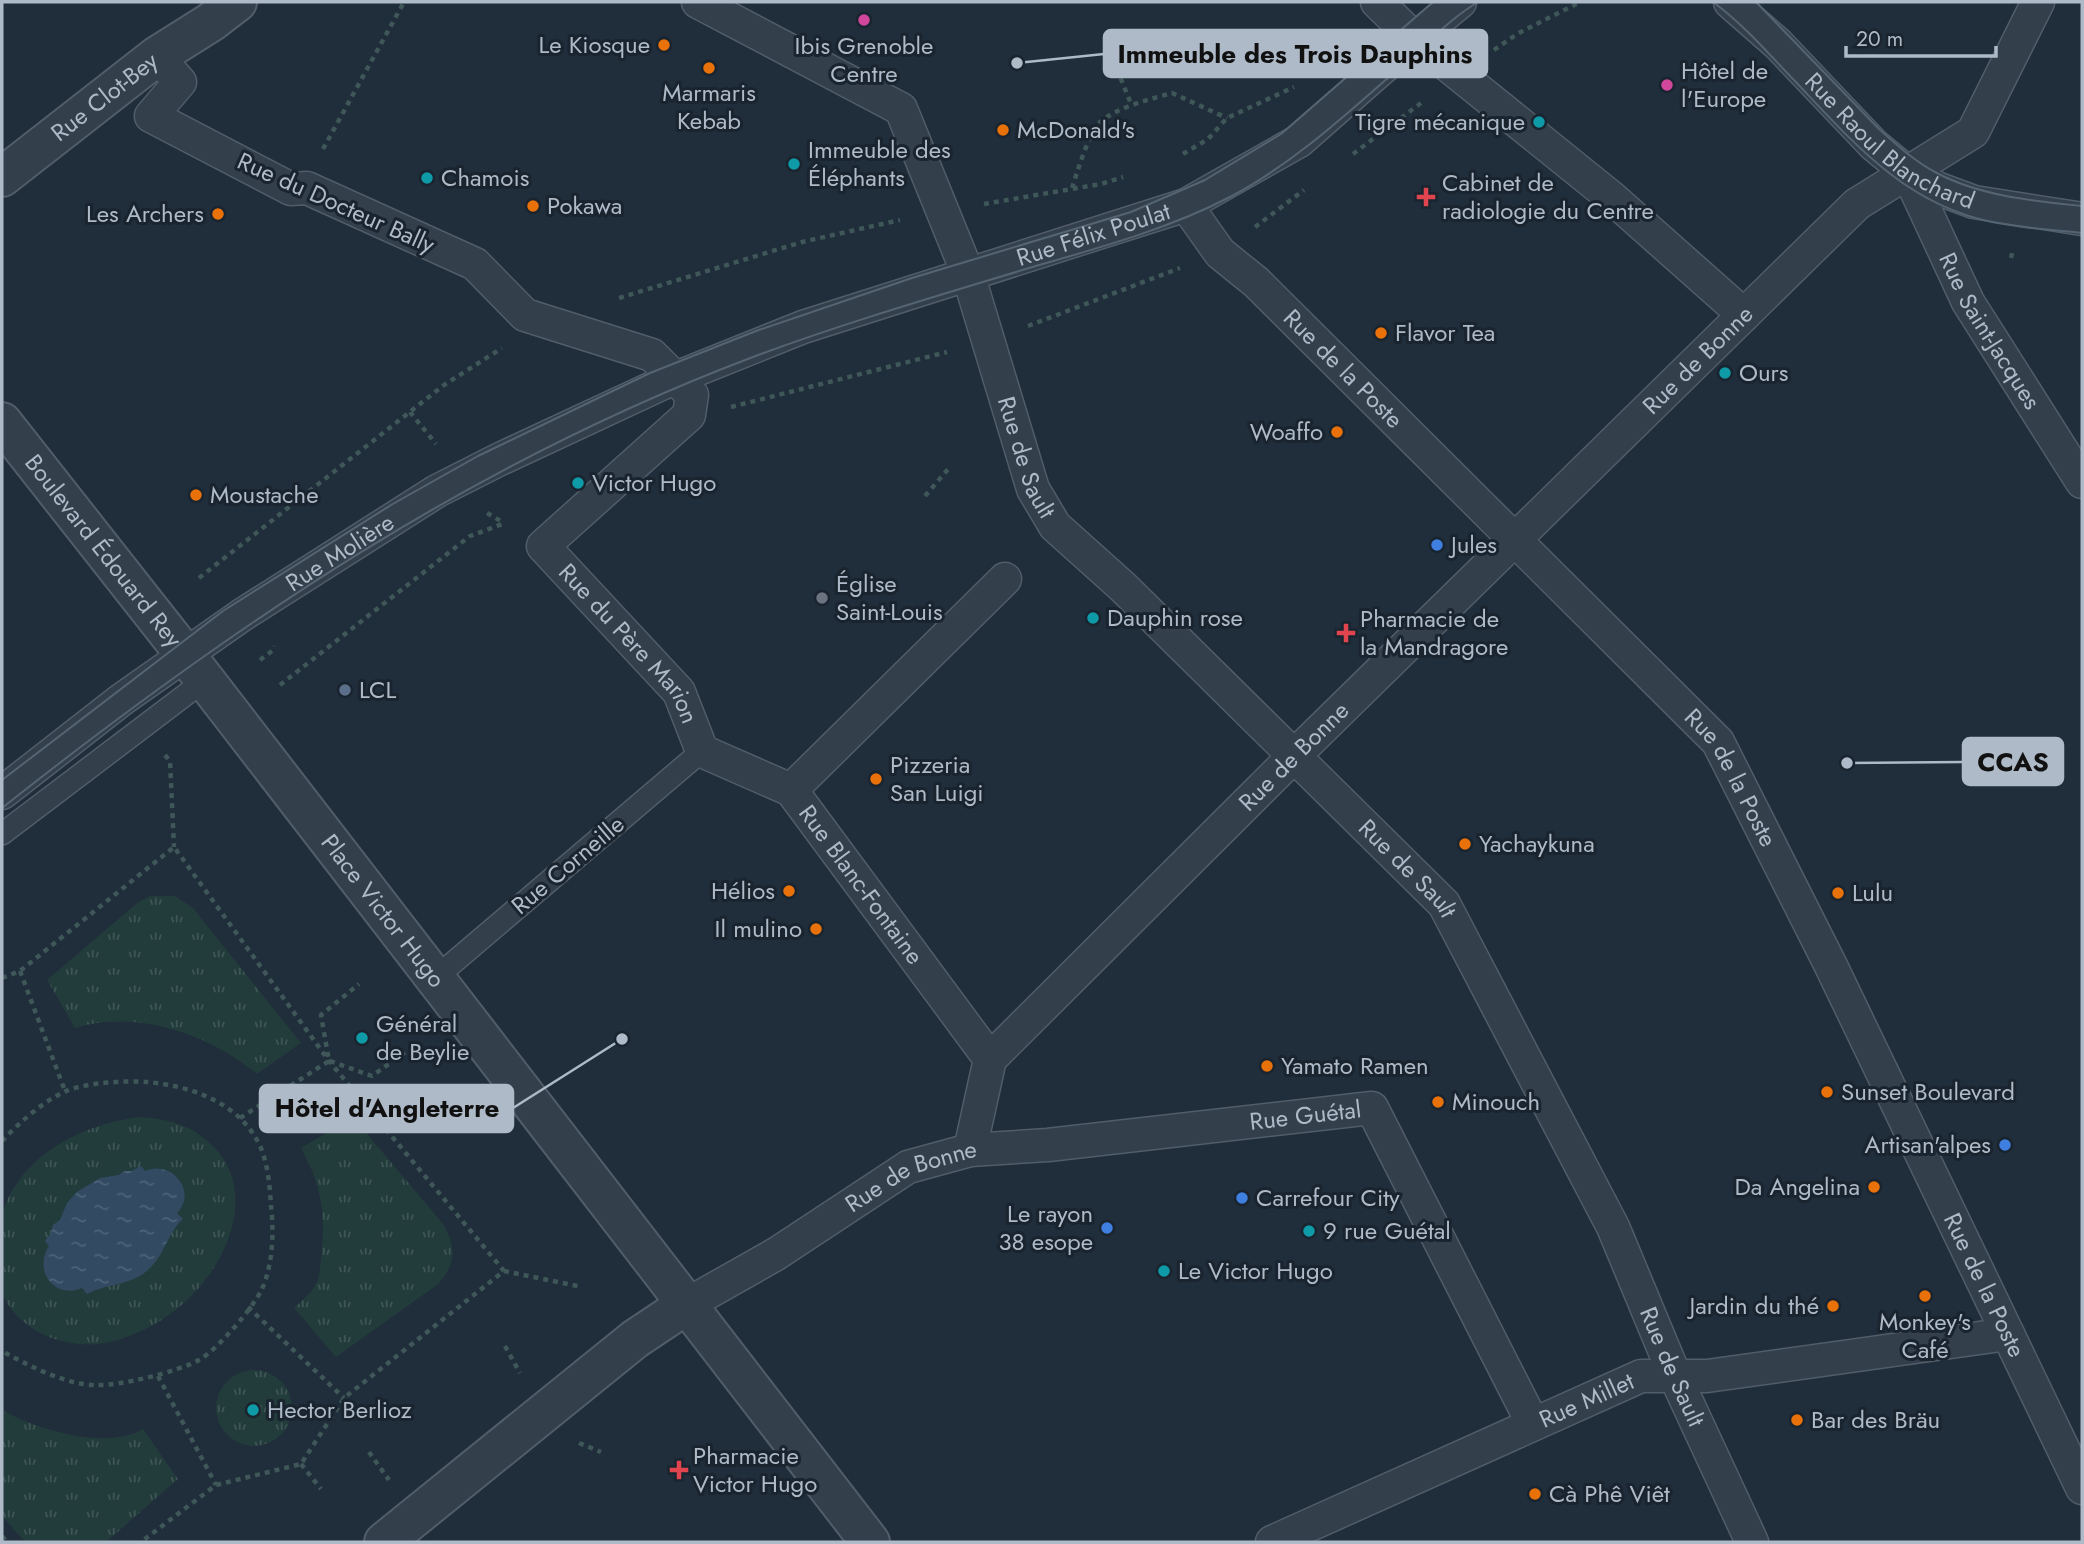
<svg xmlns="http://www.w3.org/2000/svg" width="2084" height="1544" font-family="Jost,sans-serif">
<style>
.grass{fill:url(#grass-tufts)}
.water{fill:url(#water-ripples)}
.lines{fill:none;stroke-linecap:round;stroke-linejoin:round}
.service-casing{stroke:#515d68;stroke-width:24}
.pedestrian-casing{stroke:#515d68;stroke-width:35}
.minor-casing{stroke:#515d68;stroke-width:42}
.path{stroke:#3f5758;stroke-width:4.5;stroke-dasharray:5 5;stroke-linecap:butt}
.service{stroke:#333f4a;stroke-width:21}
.pedestrian{stroke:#333f4a;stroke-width:32}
.minor{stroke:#333f4a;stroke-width:38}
.tram{stroke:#556472;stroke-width:2}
.hotel-dot{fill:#d1479c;stroke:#19242f;stroke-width:2.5}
.food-dot{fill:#e8710a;stroke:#19242f;stroke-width:2.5}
.culture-dot{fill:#0f9aa8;stroke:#19242f;stroke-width:2.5}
.health-dot{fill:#e0444e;stroke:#19242f;stroke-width:2.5}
.shop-dot{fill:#3f7fe0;stroke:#19242f;stroke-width:2.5}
.worship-dot{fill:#6b7280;stroke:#19242f;stroke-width:2.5}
.service-dot{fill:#5c6f8a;stroke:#19242f;stroke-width:2.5}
.labels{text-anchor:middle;stroke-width:6;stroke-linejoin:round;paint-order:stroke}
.poi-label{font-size:24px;fill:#aebac7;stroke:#19242f;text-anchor:start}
.street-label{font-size:24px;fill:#aebac7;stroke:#19242f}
.leader{fill:none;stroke:#aebac7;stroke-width:2.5}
.callout-dot{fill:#aebac7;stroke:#19242f;stroke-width:2.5}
.callout{fill:#aebac7;stroke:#aebac7;stroke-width:2.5}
.callout-label{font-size:26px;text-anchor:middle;font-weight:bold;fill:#111}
</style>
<defs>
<pattern id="grass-tufts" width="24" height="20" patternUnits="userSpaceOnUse" patternTransform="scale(1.75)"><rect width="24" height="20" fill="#223b3b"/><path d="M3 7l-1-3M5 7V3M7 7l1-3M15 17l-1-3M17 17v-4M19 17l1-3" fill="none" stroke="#405556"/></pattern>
<pattern id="water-ripples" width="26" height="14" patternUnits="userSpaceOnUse" patternTransform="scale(1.75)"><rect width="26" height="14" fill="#324b63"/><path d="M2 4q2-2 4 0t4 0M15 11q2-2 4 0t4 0" fill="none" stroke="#4d6378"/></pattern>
</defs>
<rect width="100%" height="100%" fill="#202d3a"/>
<path class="grass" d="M 150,896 L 175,896 L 193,908 L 301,1043 L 257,1074 C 208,1034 138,1009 75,1028 L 47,980 L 137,903 Z
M 139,1117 C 170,1119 193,1125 215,1148 C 255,1191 230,1255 195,1292 C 174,1315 144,1333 114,1341 C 96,1346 79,1345 61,1341 C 38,1335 14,1319 4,1297 L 2,1215 C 19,1156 82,1124 139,1117 Z
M 353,1117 L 443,1224 C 457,1246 456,1266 437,1285 L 336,1357 L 294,1308 C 301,1301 311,1294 316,1284 C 320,1277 320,1266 321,1258 C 326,1215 322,1186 301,1148 Z
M216 1408a38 38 0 1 1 76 0a38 38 0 1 1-76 0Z
M 2,1410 C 35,1429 107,1451 143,1429 L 178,1479 L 106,1542 L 25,1542 L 2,1516 Z"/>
<path class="water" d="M 141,1166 L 145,1171 C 171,1159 198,1191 177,1213 L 183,1219 C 168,1232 165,1254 149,1269 C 131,1286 107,1283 87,1294 L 82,1288 C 54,1300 33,1270 49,1246 L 45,1241 L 51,1233 L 53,1225 L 60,1220 L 67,1203 L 77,1192 L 100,1178 L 119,1175 L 124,1171 L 132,1171 Z"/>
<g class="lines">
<defs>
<path id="service" d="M 2,834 L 205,680
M 434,979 L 702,751"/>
<g id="pedestrian">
<path id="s1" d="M 698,2 L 901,109 L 968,274 L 1033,489 L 1055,526 L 1123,587 L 1444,904 L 1613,1227 L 1675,1376 L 1752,1542"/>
<path d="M 1377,2 L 1415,39 L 1611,197 L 1744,315"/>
<path id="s2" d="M 1730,2 L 1778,44 L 1874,145 L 1908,173 L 1939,189 L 1974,202 L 2082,219"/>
<path id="s3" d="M 157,56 L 180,82 L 151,116 L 291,189 L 307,188 L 475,264 L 525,315 L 652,355 L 692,395 L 689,415 L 543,546 L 679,692 L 702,751 L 791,790 L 990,1059"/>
<path id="s4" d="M 1908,173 L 1968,302 L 2082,482"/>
<path id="s5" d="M 1186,205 L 1220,253 L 1256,282 L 1718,742 L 1831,966 L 2082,1488"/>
<path d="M 791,790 L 1005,579"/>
<path id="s6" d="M 2,793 L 121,700 L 242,615 L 437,491 L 498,460 L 661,384 L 803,327 L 1186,205 L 1299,141 L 1415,39 L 1460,2"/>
<path id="s7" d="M 970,1150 L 990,1059 L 1295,755 L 1857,204 L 1973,132 L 2038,2"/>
<path id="s8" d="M 686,1305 L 776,1254 L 908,1167 L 970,1150 L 1048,1145 L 1372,1108 L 1533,1424"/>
<path id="s9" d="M 1272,1542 L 1641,1376 L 1707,1376 L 2008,1334"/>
</g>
<g id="minor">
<path id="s10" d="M 2,177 L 157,56 L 211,22 L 237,2"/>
<path id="s11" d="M 2,422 L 205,680 L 870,1542"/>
<path d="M 384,1542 L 635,1339 L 686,1305"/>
</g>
</defs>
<use href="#service" class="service-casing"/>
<use href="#pedestrian" class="pedestrian-casing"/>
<use href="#minor" class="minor-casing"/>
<path class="path" d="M 1494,50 L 1517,34 L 1580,2
M 1117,69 L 1131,104
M 323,149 L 404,2
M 1183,154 L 1208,139 L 1227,118 L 1294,87
M 1353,154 L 1425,100
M 1072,188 C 1077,173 1089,132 1100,122 C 1120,106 1148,100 1172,93 L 1227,118
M 984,204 L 1101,184 L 1123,177
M 1255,227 L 1304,190
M 2011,258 L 2013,249
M 619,298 L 802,242 L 900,220
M 1028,326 L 1180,268
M 731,407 L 947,352
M 410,412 L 436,444
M 925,496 L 950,467
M 487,513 L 504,523
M 199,578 L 444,385 L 502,348
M 260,660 L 272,651 L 274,646
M 280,685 L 470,536 L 505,523
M 165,755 L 170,761 L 174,847
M 20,971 L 65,1091
M 2,978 L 20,971 L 174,847 L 329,1061 L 504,1271 L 344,1398 L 301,1464 L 216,1485 L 141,1542
M 330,1061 L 372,1076 L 407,1051
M 240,1118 L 329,1061 L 321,1015 L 359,984
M 2,1141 C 18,1124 42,1102 64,1092 C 81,1083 128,1080 147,1082 C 192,1086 241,1103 261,1148 C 268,1166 270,1187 271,1206 C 274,1232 273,1264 262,1289 C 253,1308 216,1351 199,1360 C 177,1372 120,1386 96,1385 C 66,1385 27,1365 2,1351
M 504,1271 L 582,1287
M 248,1307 L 344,1398
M 505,1346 L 520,1373
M 158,1376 L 216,1485
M 579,1443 L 601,1452
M 369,1452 L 389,1480
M 301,1464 L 321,1489
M 2,1536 L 7,1542"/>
<use href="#service" class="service"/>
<use href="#pedestrian" class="pedestrian"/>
<use href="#minor" class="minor"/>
<path class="tram" d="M 1713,2 C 1743,24 1767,52 1793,79 C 1852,141 1904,204 1992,222 C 2022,228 2053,230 2082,233
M 1756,2 L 1879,129 C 1896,144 1914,161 1935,172 C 1979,196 2033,201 2082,206
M 2,780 L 223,611 L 391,505 L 478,456 L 650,373 L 756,331 L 912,278 L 1131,212 L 1205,180 L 1281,134 L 1433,2
M 2,808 C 236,623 472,463 753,357 C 844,323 937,296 1029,268 C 1098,248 1166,230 1230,197 C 1296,162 1350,111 1406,62 C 1429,42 1451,18 1478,2"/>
</g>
<g class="hotel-dot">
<circle cx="864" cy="20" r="7"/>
<circle cx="1667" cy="85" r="7"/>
</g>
<g class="food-dot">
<circle cx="664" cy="45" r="7"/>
<circle cx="709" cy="68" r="7"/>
<circle cx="1003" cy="130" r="7"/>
<circle cx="533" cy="206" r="7"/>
<circle cx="218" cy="214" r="7"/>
<circle cx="1381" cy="333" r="7"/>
<circle cx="1337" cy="432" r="7"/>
<circle cx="196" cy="495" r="7"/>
<circle cx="876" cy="779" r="7"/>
<circle cx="1465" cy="844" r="7"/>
<circle cx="789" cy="891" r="7"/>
<circle cx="1838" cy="893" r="7"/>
<circle cx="816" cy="929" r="7"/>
<circle cx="1267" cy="1066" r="7"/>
<circle cx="1827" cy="1092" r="7"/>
<circle cx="1438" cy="1102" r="7"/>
<circle cx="1874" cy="1187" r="7"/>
<circle cx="1925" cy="1296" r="7"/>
<circle cx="1833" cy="1306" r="7"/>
<circle cx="1797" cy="1420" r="7"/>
<circle cx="1535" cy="1494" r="7"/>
</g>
<g class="culture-dot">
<circle cx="1539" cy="122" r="7"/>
<circle cx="794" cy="164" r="7"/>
<circle cx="427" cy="178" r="7"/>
<circle cx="1725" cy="373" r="7"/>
<circle cx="578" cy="483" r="7"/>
<circle cx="1093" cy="618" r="7"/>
<circle cx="362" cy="1038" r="7"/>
<circle cx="1309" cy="1231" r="7"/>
<circle cx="1164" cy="1271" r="7"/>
<circle cx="253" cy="1410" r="7"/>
</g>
<g class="health-dot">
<path d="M1422.5 186.5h7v7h7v7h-7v7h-7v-7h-7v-7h7z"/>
<path d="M1342.5 622.5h7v7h7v7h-7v7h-7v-7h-7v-7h7z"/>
<path d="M675.5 1459.5h7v7h7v7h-7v7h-7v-7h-7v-7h7z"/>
</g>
<g class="shop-dot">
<circle cx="1437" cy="545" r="7"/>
<circle cx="2005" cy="1145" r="7"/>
<circle cx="1242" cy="1198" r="7"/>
<circle cx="1107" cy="1228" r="7"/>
</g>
<circle class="worship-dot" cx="822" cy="598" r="7"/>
<circle class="service-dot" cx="345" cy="690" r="7"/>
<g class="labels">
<g class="poi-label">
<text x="650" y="53" text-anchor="end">Le Kiosque</text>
<text x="864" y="54" text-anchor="middle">Ibis Grenoble<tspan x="864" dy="28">Centre</tspan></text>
<text x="1681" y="79">Hôtel de<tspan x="1681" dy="28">l'Europe</tspan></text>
<text x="709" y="101" text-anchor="middle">Marmaris<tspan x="709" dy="28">Kebab</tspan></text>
<text x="1525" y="130" text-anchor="end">Tigre mécanique</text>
<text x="1017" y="138">McDonald's</text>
<text x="808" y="158">Immeuble des<tspan x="808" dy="28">Éléphants</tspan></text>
<text x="441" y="186">Chamois</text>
<text x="1442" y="191">Cabinet de<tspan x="1442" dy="28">radiologie du Centre</tspan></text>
<text x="547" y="214">Pokawa</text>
<text x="204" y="222" text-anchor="end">Les Archers</text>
<text x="1395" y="341">Flavor Tea</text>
<text x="1739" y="381">Ours</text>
<text x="1323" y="440" text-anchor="end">Woaffo</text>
<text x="592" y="491">Victor Hugo</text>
<text x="210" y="503">Moustache</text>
<text x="1451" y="553">Jules</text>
<text x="836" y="592">Église<tspan x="836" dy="28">Saint-Louis</tspan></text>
<text x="1107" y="626">Dauphin rose</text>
<text x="1360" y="627">Pharmacie de<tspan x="1360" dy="28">la Mandragore</tspan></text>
<text x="359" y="698">LCL</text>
<text x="890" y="773">Pizzeria<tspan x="890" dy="28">San Luigi</tspan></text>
<text x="1479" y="852">Yachaykuna</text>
<text x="775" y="899" text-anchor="end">Hélios</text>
<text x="1852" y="901">Lulu</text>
<text x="802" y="937" text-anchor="end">Il mulino</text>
<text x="376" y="1032">Général<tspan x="376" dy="28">de Beylie</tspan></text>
<text x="1281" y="1074">Yamato Ramen</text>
<text x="1841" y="1100">Sunset Boulevard</text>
<text x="1452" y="1110">Minouch</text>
<text x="1991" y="1153" text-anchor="end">Artisan'alpes</text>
<text x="1860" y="1195" text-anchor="end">Da Angelina</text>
<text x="1256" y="1206">Carrefour City</text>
<text x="1093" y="1222" text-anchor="end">Le rayon<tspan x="1093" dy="28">38 esope</tspan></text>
<text x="1323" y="1239">9 rue Guétal</text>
<text x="1178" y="1279">Le Victor Hugo</text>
<text x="1819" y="1314" text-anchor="end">Jardin du thé</text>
<text x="1925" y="1330" text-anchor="middle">Monkey's<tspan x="1925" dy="28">Café</tspan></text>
<text x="267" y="1418">Hector Berlioz</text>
<text x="1811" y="1428">Bar des Bräu</text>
<text x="693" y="1464">Pharmacie<tspan x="693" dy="28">Victor Hugo</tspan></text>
<text x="1549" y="1502">Cà Phê Viêt</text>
</g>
<g class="street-label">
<text dy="8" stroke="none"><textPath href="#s10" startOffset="130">Rue Clot-Bey</textPath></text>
<text dy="8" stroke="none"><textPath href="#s2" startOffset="214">Rue Raoul Blanchard</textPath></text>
<text transform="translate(336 203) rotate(24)" y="8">Rue du Docteur Bally</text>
<text dy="8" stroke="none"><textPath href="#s6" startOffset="1236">Rue Félix Poulat</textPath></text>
<text dy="8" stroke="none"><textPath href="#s4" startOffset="178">Rue Saint-Jacques</textPath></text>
<text dy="8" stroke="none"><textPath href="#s7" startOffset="1088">Rue de Bonne</textPath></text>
<text dy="8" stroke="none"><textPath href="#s5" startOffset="228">Rue de la Poste</textPath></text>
<text dy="8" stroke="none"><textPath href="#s1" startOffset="600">Rue de Sault</textPath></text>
<text dy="8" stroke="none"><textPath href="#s11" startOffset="164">Boulevard Édouard Rey</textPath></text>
<text dy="8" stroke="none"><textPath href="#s6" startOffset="415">Rue Molière</textPath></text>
<text dy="8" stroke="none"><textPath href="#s3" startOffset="1046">Rue du Père Marion</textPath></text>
<text dy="8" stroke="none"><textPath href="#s7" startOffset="522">Rue de Bonne</textPath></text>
<text dy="8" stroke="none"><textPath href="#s5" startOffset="794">Rue de la Poste</textPath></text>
<text transform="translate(568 865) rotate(-40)" y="8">Rue Corneille</text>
<text dy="8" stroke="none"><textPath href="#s1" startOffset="1167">Rue de Sault</textPath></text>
<text dy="8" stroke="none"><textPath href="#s3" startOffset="1393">Rue Blanc-Fontaine</textPath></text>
<text dy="8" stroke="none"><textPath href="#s11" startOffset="620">Place Victor Hugo</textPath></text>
<text dy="8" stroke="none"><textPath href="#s8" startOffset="663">Rue Guétal</textPath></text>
<text dy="8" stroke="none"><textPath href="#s8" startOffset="261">Rue de Bonne</textPath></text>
<text dy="8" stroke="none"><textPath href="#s5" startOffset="1362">Rue de la Poste</textPath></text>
<text dy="8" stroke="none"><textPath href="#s1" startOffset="1734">Rue de Sault</textPath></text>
<text dy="8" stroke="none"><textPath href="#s9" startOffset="345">Rue Millet</textPath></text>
</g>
</g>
<path class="leader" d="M1017 63L1104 54M1847 763L1963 762M622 1039L513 1108"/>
<g class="callout-dot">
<circle cx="1017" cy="63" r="7"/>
<circle cx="1847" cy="763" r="7"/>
<circle cx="622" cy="1039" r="7"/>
</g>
<g class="callout">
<rect x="1104" y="30" width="383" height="47" rx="7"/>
<rect x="1963" y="738" width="100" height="47" rx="7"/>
<rect x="260" y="1085" width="253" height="47" rx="7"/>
</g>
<g class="callout-label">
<text x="1295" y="63">Immeuble des Trois Dauphins</text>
<text x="2013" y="771">CCAS</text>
<text x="387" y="1117">Hôtel d'Angleterre</text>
</g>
<rect width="2084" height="1544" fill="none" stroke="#aebac7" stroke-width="7"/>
<path d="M1846 46v10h150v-10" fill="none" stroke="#aebac7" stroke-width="3.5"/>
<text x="1856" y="46" font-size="21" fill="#aebac7" stroke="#19242f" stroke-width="5" paint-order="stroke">20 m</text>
</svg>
